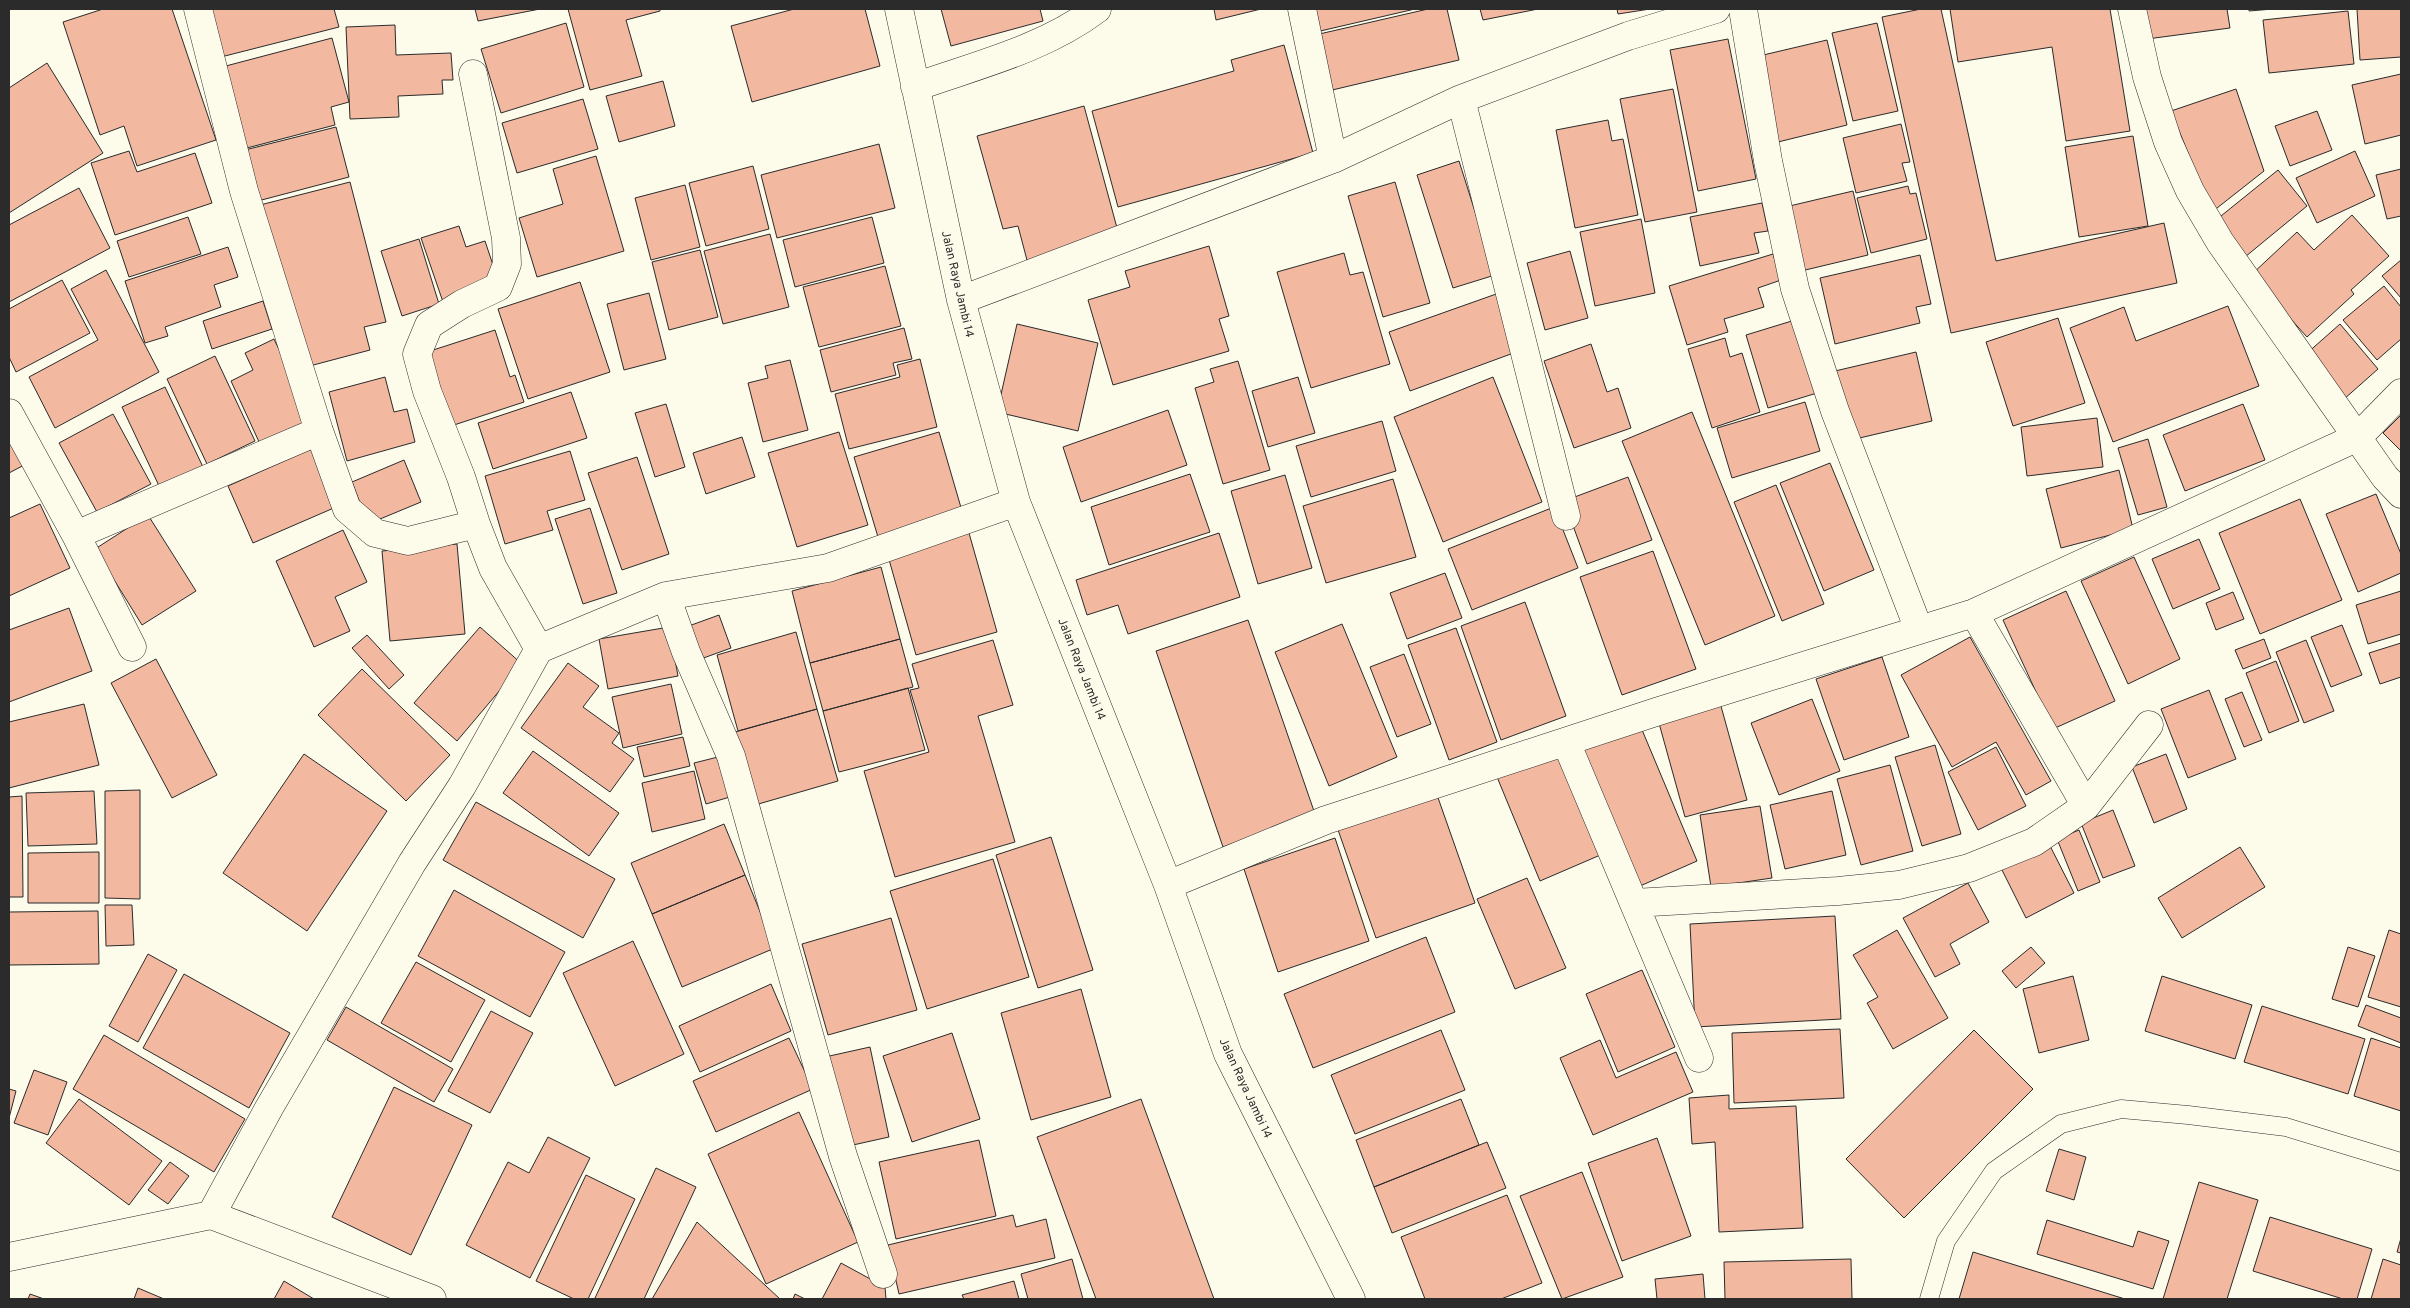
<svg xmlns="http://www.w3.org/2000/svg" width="2410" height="1308" font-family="Overpass,sans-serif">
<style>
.building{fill:#f2b8a0;stroke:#2b2b2b}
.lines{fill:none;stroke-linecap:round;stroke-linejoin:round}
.service-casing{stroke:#2b2b2b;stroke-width:19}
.minor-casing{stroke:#2b2b2b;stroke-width:29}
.service{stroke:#fdfbea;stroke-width:18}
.minor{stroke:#fdfbea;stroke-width:28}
.labels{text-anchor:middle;stroke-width:4;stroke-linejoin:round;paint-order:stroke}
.street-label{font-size:12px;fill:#2b2b2b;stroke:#fdfbea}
</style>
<rect width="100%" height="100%" fill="#fdfbea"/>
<path class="building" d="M 103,9 L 172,9 L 216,140 L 137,166 L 124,126 L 100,135 L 63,22 Z
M 204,9 L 334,9 L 339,27 L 217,58 Z
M 475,9 L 540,9 L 478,21 Z
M 568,9 L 660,9 L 660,11 L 626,20 L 642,76 L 590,90 Z
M 794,9 L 865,9 L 880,66 L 752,102 L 731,26 Z
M 941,9 L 1040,9 L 1043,21 L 951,46 Z
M 1214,9 L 1261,9 L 1216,20 Z
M 1311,9 L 1415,9 L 1316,32 Z
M 1428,9 L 1447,9 L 1459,60 L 1328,91 L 1315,35 Z
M 1480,9 L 1538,9 L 1483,20 Z
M 1617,9 L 1650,9 L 1618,14 Z
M 1921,9 L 1941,9 L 1996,261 L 2164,223 L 2177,283 L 1951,333 L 1882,17 Z
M 1950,9 L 2110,9 L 2130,131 L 2066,141 L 2052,47 L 1958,62 Z
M 2143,9 L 2227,9 L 2230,28 L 2147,39 Z
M 2249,9 L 2273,9 L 2249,11 Z
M 2357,9 L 2401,9 L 2401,57 L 2360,60 Z
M 2348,11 L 2354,64 L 2269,73 L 2263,20 Z
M 566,23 L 584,87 L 501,113 L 481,49 Z
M 1877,23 L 1898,111 L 1853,121 L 1832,33 Z
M 395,25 L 396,55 L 451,53 L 453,80 L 442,80 L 443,94 L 398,96 L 399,117 L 350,119 L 346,27 Z
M 332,38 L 349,102 L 331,107 L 335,125 L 243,149 L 222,67 Z
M 1728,39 L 1756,179 L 1698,191 L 1670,50 Z
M 1827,40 L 1847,125 L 1778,142 L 1759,56 Z
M 1284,45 L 1313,153 L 1118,207 L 1092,111 L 1234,71 L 1231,60 Z
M 47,63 L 103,153 L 9,213 L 9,88 Z
M 2401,74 L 2401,135 L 2365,144 L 2352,85 Z
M 663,81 L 675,126 L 619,142 L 606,96 Z
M 1673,89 L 1697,212 L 1645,222 L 1620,99 Z
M 2236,89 L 2264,171 L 2212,212 L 2171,111 Z
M 583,99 L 598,149 L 517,173 L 502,123 Z
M 1084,106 L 1120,239 L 1028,264 L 1018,226 L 1003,229 L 977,136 Z
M 2317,111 L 2332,150 L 2290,166 L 2275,126 Z
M 1608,120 L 1612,141 L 1623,139 L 1638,215 L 1575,228 L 1556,130 Z
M 1901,124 L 1910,162 L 1902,163 L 1907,181 L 1856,193 L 1843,138 Z
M 336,127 L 349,177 L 254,202 L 241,151 Z
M 2133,136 L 2148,226 L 2079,237 L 2065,147 Z
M 879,144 L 895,208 L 777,238 L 761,175 Z
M 129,151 L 137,172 L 195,153 L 212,203 L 115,235 L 91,163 Z
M 2355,151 L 2375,196 L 2317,223 L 2296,178 Z
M 596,156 L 624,251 L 537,277 L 519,218 L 563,204 L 553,169 Z
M 1459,161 L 1495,275 L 1453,288 L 1417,175 Z
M 753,166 L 769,229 L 706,246 L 689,183 Z
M 2401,169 L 2401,216 L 2387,219 L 2376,175 Z
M 2278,170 L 2307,206 L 2245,257 L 2216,220 Z
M 350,182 L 386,322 L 364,327 L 370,350 L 302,368 L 260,205 Z
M 1395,182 L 1430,303 L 1383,317 L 1348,196 Z
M 685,185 L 700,247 L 651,260 L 635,198 Z
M 1908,186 L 1910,194 L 1916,193 L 1927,239 L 1871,253 L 1857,198 Z
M 79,188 L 110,248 L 9,302 L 9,225 Z
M 1853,191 L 1868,255 L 1797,272 L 1781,208 Z
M 1762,203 L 1768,231 L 1754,233 L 1759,253 L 1700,266 L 1690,217 Z
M 2352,215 L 2389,256 L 2351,290 L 2354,294 L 2307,337 L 2251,275 L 2297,232 L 2314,250 Z
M 188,217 L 201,254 L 129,277 L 117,241 Z
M 872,217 L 884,263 L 795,287 L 783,240 Z
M 1641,219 L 1655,293 L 1595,306 L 1580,232 Z
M 459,226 L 466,247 L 485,241 L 499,283 L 443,302 L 421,238 Z
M 770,234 L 789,307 L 723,324 L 704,251 Z
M 419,239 L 439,304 L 402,316 L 381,251 Z
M 1209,246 L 1229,316 L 1219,319 L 1229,351 L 1113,385 L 1088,300 L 1130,287 L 1125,271 Z
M 228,247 L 238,277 L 214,285 L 221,307 L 165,327 L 168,336 L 145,343 L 125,281 Z
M 700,250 L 718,317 L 669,330 L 652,262 Z
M 1570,251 L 1588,318 L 1545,330 L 1527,263 Z
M 1344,253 L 1350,275 L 1363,272 L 1390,364 L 1311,388 L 1277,272 Z
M 1773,254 L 1781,280 L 1758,288 L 1764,307 L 1724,319 L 1728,332 L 1687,345 L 1669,286 Z
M 1920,255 L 1931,304 L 1916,307 L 1920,323 L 1835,344 L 1820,278 Z
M 2401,260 L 2401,298 L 2382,276 Z
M 885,266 L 901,326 L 819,347 L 803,287 Z
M 106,270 L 159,372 L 55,428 L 29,377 L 98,340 L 71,289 Z
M 62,280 L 90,333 L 16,372 L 9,357 L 9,309 Z
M 580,282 L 610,372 L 528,399 L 498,309 Z
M 2384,286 L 2401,307 L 2401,339 L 2377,360 L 2343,320 Z
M 649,293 L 666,359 L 624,370 L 607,304 Z
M 1499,293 L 1519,351 L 1410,391 L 1389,332 Z
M 263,301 L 272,329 L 212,349 L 203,321 Z
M 2228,306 L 2259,386 L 2113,442 L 2070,328 L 2124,307 L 2136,341 Z
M 2058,318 L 2085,403 L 2013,426 L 1986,342 Z
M 1795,320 L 1817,393 L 1768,408 L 1746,335 Z
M 1017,324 L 1098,343 L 1078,431 L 997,412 Z
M 2340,324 L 2378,369 L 2343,400 L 2305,355 Z
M 904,328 L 912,359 L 893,363 L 896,375 L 831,392 L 820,350 Z
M 495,330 L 510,377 L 515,375 L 524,402 L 451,426 L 427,352 Z
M 1725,338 L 1730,357 L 1742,353 L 1760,412 L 1712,428 L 1688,349 Z
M 274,339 L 312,419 L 260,444 L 231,381 L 253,370 L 245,353 Z
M 1591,344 L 1607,392 L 1618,388 L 1631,428 L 1574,448 L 1544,361 Z
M 1916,352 L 1932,421 L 1851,440 L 1835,371 Z
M 215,356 L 255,441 L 207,464 L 167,379 Z
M 920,359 L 937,427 L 849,449 L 835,394 L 900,377 L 897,365 Z
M 790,360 L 808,430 L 763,442 L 748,383 L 768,378 L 765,366 Z
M 1238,361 L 1270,470 L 1223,484 L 1195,388 L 1214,382 L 1210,369 Z
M 385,377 L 394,412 L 407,409 L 415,442 L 347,461 L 329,392 Z
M 1298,377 L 1315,433 L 1268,447 L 1252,391 Z
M 1493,377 L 1542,502 L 1443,542 L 1394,417 Z
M 165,387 L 203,467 L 160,488 L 122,407 Z
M 571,392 L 587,438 L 493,469 L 478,423 Z
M 1805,402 L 1820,451 L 1732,478 L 1717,428 Z
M 666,404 L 685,467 L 655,477 L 635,413 Z
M 2243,404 L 2265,460 L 2185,491 L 2163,435 Z
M 1168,410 L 1187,465 L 1081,502 L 1063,447 Z
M 1692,412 L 1775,616 L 1705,645 L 1622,441 Z
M 113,414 L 151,484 L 97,512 L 59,443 Z
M 2401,415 L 2401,451 L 2383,433 Z
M 2097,418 L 2103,467 L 2027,476 L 2021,427 Z
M 1382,421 L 1396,471 L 1311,497 L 1296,446 Z
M 9,425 L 28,463 L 9,473 Z
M 839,432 L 868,525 L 797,547 L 768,453 Z
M 939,432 L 962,511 L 878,537 L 854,457 Z
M 742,437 L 755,477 L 706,494 L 693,453 Z
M 2148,439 L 2167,507 L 2138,515 L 2118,448 Z
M 318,446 L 343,504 L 253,543 L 228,486 Z
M 570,451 L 585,500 L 547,511 L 553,530 L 505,544 L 485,476 Z
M 637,457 L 669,554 L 622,570 L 588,473 Z
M 404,460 L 421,502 L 368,524 L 352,482 Z
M 1830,463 L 1874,570 L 1824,591 L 1780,483 Z
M 2119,470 L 2133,529 L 2061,548 L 2046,489 Z
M 1190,474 L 1210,532 L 1109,565 L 1091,507 Z
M 1285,475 L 1312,568 L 1258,584 L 1231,491 Z
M 1628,477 L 1652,540 L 1587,564 L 1564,501 Z
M 1393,479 L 1416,557 L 1326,583 L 1303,506 Z
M 1776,485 L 1824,604 L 1782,621 L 1734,502 Z
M 2376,494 L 2401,554 L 2401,573 L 2358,592 L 2326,514 Z
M 2300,499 L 2342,600 L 2260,634 L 2219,533 Z
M 40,504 L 70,568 L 9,596 L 9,518 Z
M 1554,507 L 1578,568 L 1472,610 L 1448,549 Z
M 590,508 L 617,593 L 583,604 L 555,519 Z
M 148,515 L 196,591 L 142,625 L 95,549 Z
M 343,530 L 367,582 L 335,597 L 350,631 L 314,647 L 276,561 Z
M 969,533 L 997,632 L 916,655 L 888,556 Z
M 1219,533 L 1240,597 L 1128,634 L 1118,605 L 1087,615 L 1076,580 Z
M 2199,539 L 2220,589 L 2173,609 L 2152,559 Z
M 457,544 L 465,634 L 390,641 L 382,551 Z
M 1653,551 L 1696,669 L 1622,695 L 1580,577 Z
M 2134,557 L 2180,659 L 2128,684 L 2081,581 Z
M 881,567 L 900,639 L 810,663 L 792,591 Z
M 1445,573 L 1462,618 L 1407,639 L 1390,593 Z
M 2066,591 L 2115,701 L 2053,729 L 2003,620 Z
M 2401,591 L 2401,634 L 2368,644 L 2356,605 Z
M 2233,592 L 2244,619 L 2216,630 L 2206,603 Z
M 1525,602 L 1566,716 L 1501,740 L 1461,626 Z
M 69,608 L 92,671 L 9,702 L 9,630 Z
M 719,615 L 731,648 L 698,660 L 686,627 Z
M 1248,620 L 1315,814 L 1223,847 L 1156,651 Z
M 1342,624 L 1397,757 L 1329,786 L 1275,652 Z
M 2342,625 L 2362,675 L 2331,687 L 2311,637 Z
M 480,627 L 522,664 L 457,741 L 414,703 Z
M 669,627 L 678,676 L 608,689 L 599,639 Z
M 1456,628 L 1497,742 L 1449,760 L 1408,645 Z
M 796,632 L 817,709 L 738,731 L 717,655 Z
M 367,635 L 404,675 L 389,689 L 352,648 Z
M 1970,637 L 2051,781 L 2026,795 L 1996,742 L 1952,767 L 1901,675 Z
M 900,639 L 913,687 L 823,711 L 810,663 Z
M 2264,639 L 2271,658 L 2243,669 L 2235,650 Z
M 993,640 L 1013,705 L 978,716 L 1015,842 L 895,877 L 864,771 L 929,752 L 910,690 L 919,688 L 912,664 Z
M 2306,640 L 2334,711 L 2304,723 L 2276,652 Z
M 2401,643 L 2401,677 L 2380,684 L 2369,653 Z
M 1404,654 L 1431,724 L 1397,737 L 1370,667 Z
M 1882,657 L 1909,737 L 1844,760 L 1816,679 Z
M 156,659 L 217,775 L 172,798 L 111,683 Z
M 2276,661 L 2299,721 L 2269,733 L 2246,673 Z
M 568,663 L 599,686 L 583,707 L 619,733 L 612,743 L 634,759 L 610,792 L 521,728 Z
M 362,669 L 450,755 L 406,801 L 318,715 Z
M 671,684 L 682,734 L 623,748 L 612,697 Z
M 908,688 L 925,750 L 839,772 L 823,711 Z
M 2209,690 L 2236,759 L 2188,778 L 2161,709 Z
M 2242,692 L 2262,740 L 2244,747 L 2225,699 Z
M 1719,699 L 1747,800 L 1685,817 L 1657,716 Z
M 1812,699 L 1840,771 L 1779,795 L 1751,723 Z
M 84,704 L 99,765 L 9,788 L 9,722 Z
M 817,709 L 838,781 L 755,805 L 735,732 Z
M 1640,725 L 1697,861 L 1640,886 L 1583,749 Z
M 683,737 L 690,766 L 644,777 L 637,747 Z
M 1935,745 L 1961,834 L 1922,846 L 1895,757 Z
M 1996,747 L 2026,806 L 1978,830 L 1948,772 Z
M 1563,750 L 1605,853 L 1540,881 L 1497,777 Z
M 533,751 L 619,813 L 589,856 L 503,793 Z
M 304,754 L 387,811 L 307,931 L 223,873 Z
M 2166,754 L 2187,809 L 2154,823 L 2132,767 Z
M 718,757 L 730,797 L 706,804 L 694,763 Z
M 1890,765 L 1913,851 L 1861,865 L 1837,779 Z
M 694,771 L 705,819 L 652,832 L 642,783 Z
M 140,790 L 140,899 L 105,898 L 105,791 Z
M 94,791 L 97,844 L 28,846 L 26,793 Z
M 1832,791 L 1846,855 L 1785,869 L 1770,805 Z
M 1436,792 L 1475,903 L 1376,938 L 1337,827 Z
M 22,796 L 23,897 L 9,897 L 9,797 Z
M 476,802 L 615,879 L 583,938 L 443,860 Z
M 1760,806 L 1772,878 L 1711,887 L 1700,815 Z
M 2113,810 L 2135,866 L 2103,878 L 2081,823 Z
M 724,824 L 745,875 L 652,914 L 631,863 Z
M 2079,830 L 2100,882 L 2078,891 L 2057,839 Z
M 1051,837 L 1093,970 L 1038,988 L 996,855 Z
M 1335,838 L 1369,941 L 1278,972 L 1244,869 Z
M 2047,840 L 2074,893 L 2026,918 L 1999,864 Z
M 2240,847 L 2265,887 L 2182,938 L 2158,898 Z
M 99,852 L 99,903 L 28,903 L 28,853 Z
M 993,859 L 1029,977 L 927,1009 L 890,891 Z
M 745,875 L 775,948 L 682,987 L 652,914 Z
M 1527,878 L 1566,968 L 1515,989 L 1477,899 Z
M 1968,883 L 1989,922 L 1950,944 L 1960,964 L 1935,977 L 1903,918 Z
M 454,890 L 565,952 L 530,1017 L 418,956 Z
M 105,905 L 132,905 L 134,945 L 106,946 Z
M 98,911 L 99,964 L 9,965 L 9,912 Z
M 1835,916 L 1841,1019 L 1695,1027 L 1690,924 Z
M 891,918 L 917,1010 L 828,1035 L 802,944 Z
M 1897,930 L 1948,1018 L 1893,1049 L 1867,1003 L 1878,997 L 1853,955 Z
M 2389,930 L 2401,934 L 2401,1007 L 2368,997 Z
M 1426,937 L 1455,1012 L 1313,1068 L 1284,994 Z
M 633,941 L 684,1054 L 615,1086 L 563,973 Z
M 2031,947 L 2045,963 L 2016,988 L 2002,971 Z
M 2348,947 L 2375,956 L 2358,1007 L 2332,999 Z
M 148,954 L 177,970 L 138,1042 L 109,1026 Z
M 416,962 L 485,1000 L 451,1062 L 381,1023 Z
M 1642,970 L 1675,1047 L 1618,1072 L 1586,994 Z
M 184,974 L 290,1033 L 249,1108 L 143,1048 Z
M 2073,976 L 2089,1040 L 2039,1053 L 2023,989 Z
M 2162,976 L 2252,1005 L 2235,1059 L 2145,1031 Z
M 771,984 L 791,1031 L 700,1072 L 679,1026 Z
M 1081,989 L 1111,1097 L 1031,1120 L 1001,1013 Z
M 2366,1005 L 2401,1018 L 2401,1043 L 2358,1026 Z
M 2262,1006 L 2365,1039 L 2348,1094 L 2244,1062 Z
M 346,1007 L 453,1069 L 434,1102 L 327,1040 Z
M 491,1011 L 533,1033 L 490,1113 L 448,1091 Z
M 1840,1029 L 1844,1098 L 1734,1103 L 1732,1033 Z
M 1441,1030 L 1465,1090 L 1355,1134 L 1331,1075 Z
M 1974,1030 L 2033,1089 L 1904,1218 L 1846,1159 Z
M 952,1033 L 980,1119 L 912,1142 L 883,1056 Z
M 104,1035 L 245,1119 L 214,1172 L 73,1089 Z
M 789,1038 L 813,1089 L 716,1132 L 693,1081 Z
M 2371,1038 L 2401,1048 L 2401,1111 L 2354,1096 Z
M 1600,1040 L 1616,1078 L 1676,1052 L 1693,1092 L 1593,1135 L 1560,1058 Z
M 870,1047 L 889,1137 L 844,1147 L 825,1057 Z
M 34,1070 L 67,1082 L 48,1135 L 14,1123 Z
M 394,1087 L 472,1125 L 411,1255 L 332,1217 Z
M 9,1089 L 16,1091 L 9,1118 Z
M 1729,1095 L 1729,1109 L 1796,1106 L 1803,1228 L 1719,1232 L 1715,1142 L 1692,1144 L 1689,1098 Z
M 79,1099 L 162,1161 L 129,1205 L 46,1143 Z
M 1141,1099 L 1214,1299 L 1096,1299 L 1037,1137 Z
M 1461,1099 L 1479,1145 L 1374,1187 L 1356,1140 Z
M 799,1112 L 858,1242 L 766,1284 L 708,1154 Z
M 548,1137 L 590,1158 L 530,1278 L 466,1245 L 508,1162 L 529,1173 Z
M 1657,1138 L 1691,1236 L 1622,1261 L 1588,1163 Z
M 979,1140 L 996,1216 L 896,1239 L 879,1162 Z
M 1487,1142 L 1506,1188 L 1392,1233 L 1374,1187 Z
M 2059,1149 L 2086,1157 L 2074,1200 L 2046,1191 Z
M 170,1162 L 189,1176 L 168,1204 L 148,1190 Z
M 656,1168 L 696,1187 L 644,1299 L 597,1299 L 595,1298 Z
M 1582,1172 L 1623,1277 L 1562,1299 L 1520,1196 Z
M 586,1175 L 635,1199 L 588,1299 L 574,1299 L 536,1281 Z
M 2199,1182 L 2258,1200 L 2227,1299 L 2163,1299 Z
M 1507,1195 L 1542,1283 L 1501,1299 L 1425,1299 L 1401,1237 Z
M 1013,1215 L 1016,1227 L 1046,1219 L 1055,1258 L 899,1294 L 888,1245 Z
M 2270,1217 L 2372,1249 L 2357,1299 L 2343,1299 L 2253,1271 Z
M 2047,1220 L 2133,1247 L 2138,1231 L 2169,1241 L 2153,1289 L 2037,1254 Z
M 697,1222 L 780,1299 L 652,1299 Z
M 2401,1238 L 2401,1253 L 2397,1252 Z
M 1973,1252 L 2125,1299 L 1959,1299 Z
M 1072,1259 L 1083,1299 L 1028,1299 L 1021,1274 Z
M 1851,1259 L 1852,1299 L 1725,1299 L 1724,1262 Z
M 2383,1259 L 2401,1265 L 2401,1299 L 2371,1299 Z
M 841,1263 L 885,1287 L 886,1299 L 822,1299 Z
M 1703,1274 L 1705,1299 L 1657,1299 L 1655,1279 Z
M 284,1281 L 314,1299 L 274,1299 Z
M 1014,1281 L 1019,1299 L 964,1299 L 962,1295 Z
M 138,1288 L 164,1299 L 134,1299 Z
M 30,1294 L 44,1299 L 28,1299 Z
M 795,1294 L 805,1299 L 793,1299 Z"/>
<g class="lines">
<defs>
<path id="service" d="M 1929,1299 L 1946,1241 L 1994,1171 L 2061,1124 L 2121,1109 L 2188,1115 L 2286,1127 L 2401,1162"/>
<path id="minor" d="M 198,9 L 244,191 L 319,431 L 347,509 L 375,533 L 408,541 L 476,524 L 493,568 L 539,649
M 899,9 L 961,300 L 1016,502 L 1168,885 L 1228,1054 L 1351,1299
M 1302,9 L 1333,159
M 1743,9 L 1768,161 L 1795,289 L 1835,411 L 1919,630
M 2132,9 L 2147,77 L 2168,142 L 2190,191 L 2220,242 L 2385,477 L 2401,494
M 473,74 L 506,238 L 507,264 L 498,287 L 462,304 L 429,325 L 417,354 L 427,391 L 461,477 L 476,524
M 915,87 C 977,65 1044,49 1097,9
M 1461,99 L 1566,516
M 961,300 L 1333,159 L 1461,99 L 1628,36 L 1716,9
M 9,413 L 76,535 L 132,647
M 76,535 L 319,431
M 666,596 L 686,652 L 731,756 L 843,1156 L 883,1274
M 1974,613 L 2086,806
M 1566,742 L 1699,1058
M 1168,885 L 1326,820 L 1659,711 L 1974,613 L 2358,437 L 2401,393
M 1634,903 L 1838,891 L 1899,885 L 1969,868 L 2034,842 L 2086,806 L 2149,725
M 211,1215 L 269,1108 L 412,863 L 462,786 L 539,649 L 666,596 L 828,568 L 1016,502
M 9,1257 L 211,1215 L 432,1299"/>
</defs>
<use href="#service" class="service-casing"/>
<use href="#minor" class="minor-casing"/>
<use href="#service" class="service"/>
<use href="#minor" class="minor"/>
</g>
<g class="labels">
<g class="street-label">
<text transform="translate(958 284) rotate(77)" y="4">Jalan Raya Jambi 14</text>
<text transform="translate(1082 669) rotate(68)" y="4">Jalan Raya Jambi 14</text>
<text transform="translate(1246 1088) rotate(65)" y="4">Jalan Raya Jambi 14</text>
</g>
</g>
<rect width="2410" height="1308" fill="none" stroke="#2b2b2b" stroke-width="20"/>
</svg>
